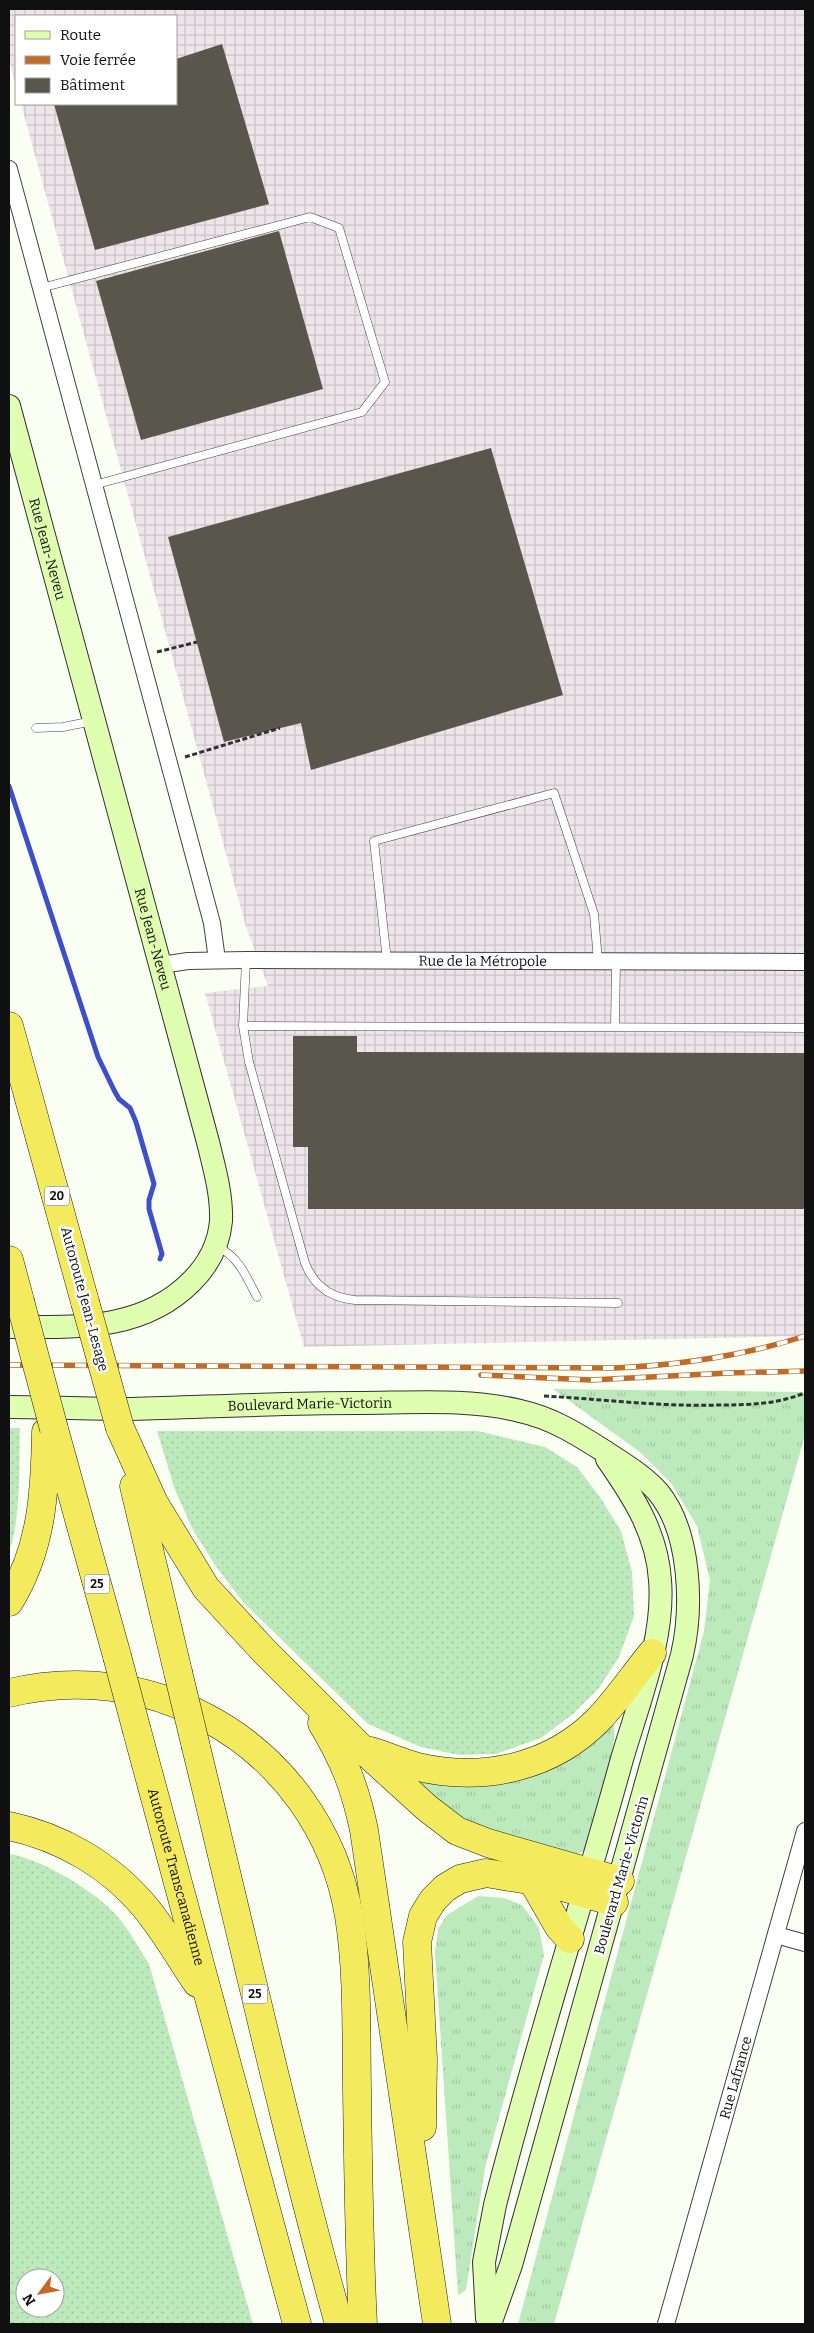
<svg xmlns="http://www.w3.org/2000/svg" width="814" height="2333" font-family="Bitter,serif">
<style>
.industrial{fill:url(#industrial-grid)}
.grass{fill:url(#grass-tufts)}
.garden{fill:url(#garden-dots);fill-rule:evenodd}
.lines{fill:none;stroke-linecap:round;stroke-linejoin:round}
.stream{stroke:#3f4ecd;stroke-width:5}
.building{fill:#59574c}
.lane-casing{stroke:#434343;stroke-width:9}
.street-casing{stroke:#434343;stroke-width:18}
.secondary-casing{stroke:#323232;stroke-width:24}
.highway-casing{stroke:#212121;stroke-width:29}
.path{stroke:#323232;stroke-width:3;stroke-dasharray:5 2.5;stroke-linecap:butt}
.lane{stroke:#fff;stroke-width:8}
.street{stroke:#fff;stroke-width:16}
.secondary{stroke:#e0feaf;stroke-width:22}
.highway{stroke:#f3eb5d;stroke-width:28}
.rail-casing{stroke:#c06b27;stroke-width:5.5}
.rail{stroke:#fff;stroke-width:4;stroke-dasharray:11;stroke-linecap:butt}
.highway-bridge-casing{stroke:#212121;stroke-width:29;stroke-linecap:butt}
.highway-bridge{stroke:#f3eb5d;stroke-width:28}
.labels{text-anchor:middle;stroke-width:5;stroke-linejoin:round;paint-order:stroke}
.shield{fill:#fff;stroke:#585858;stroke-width:1}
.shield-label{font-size:12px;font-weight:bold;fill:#101010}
.street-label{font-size:14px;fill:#101010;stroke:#fff}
</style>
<defs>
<pattern id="industrial-grid" width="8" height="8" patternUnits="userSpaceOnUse" patternTransform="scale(1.25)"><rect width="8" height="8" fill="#eee5ea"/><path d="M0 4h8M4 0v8" fill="none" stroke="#cbc3c8"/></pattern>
<pattern id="grass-tufts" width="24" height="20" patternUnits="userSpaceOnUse" patternTransform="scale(1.25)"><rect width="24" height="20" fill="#bdeabc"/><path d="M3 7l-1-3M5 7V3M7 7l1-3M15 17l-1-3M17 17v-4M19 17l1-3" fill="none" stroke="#a1c8a1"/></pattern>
<pattern id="garden-dots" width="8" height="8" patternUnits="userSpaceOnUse" patternTransform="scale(1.25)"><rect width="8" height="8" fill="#bdeabc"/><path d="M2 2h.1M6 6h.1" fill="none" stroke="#a1c8a1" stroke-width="1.8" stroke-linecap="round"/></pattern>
</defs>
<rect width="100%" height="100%" fill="#fbfff3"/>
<path class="industrial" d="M 9,9 L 805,9 L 805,1336 L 304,1347 L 205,993 L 268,986 L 246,927 L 21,104 L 176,104 L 176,16 L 16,16 L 16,87 L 9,59 Z"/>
<path class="grass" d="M 553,1389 L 805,1392 L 805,1435 L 554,2324 L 518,2324 L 704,1631 L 710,1580 L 697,1526 L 671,1483 L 641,1453 Z
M 614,1724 C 618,1752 593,1820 585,1850 L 572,1857 L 459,1820 L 415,1782 C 501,1792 547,1781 614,1724 Z
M 478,1896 L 504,1898 L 522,1905 L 539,1928 L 544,1955 L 485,2168 L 466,2290 L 458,2295 L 435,1953 L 438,1929 L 447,1915 Z"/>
<path class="garden" d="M 9,1428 L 20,1428 C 19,1460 21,1523 9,1551 Z
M 157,1431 L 478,1431 L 545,1447 L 577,1467 L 600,1497 L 621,1531 L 632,1572 L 634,1616 L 619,1657 L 599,1688 L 573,1714 L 541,1738 L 496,1754 L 459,1755 L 421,1747 L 368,1724 L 243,1602 L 215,1565 L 193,1530 L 175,1490 Z
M 9,1854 C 40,1858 97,1892 117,1916 C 129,1930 139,1948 149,1964 L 253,2324 L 9,2324 ZM 25,2278 L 55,2278 L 55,2308 L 25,2308 Z"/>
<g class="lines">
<path class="stream" d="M 9,786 L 98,1057 L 114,1090 L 119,1099 L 130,1108 L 136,1122 L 154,1184 L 149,1200 L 149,1209 L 162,1254 L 160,1259"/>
</g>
<path class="building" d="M 222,44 L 269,204 L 95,250 L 54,104 L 176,104 L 176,59 Z
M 279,231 L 323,389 L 141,440 L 96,281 Z
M 491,448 L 563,695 L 311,770 L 301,723 L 224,742 L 168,537 Z
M 293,1036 L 357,1036 L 357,1052 L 805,1053 L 805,1209 L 308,1209 L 308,1147 L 293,1147 Z"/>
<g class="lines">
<defs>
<path id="lane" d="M 41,288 L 310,217 L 339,228 L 385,382 L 362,412 L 94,485
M 36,728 L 63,727 L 93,721
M 246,960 L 243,1026 L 805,1028
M 387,961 L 374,841 L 554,793 L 594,914 L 598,961
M 243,1026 L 249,1062 L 305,1263 C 314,1286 331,1298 355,1300 L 618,1303
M 615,1027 L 616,961
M 218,1247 C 239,1257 247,1278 257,1297"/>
<g id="street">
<path d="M 9,169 L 212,923 L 217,960"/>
<path id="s1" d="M 161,965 L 188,961 L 246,960 L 805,962"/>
<path d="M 776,1935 L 805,1943"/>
<path id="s2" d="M 666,2324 L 805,1831"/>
</g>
<g id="secondary">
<path id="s3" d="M 9,406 L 208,1142 C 214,1167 222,1194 221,1221 C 219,1244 208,1265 192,1281 C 142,1332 74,1327 9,1327"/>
<path id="s4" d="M 9,1407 C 50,1407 91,1409 132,1409 C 206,1407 281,1403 356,1403 C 410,1403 468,1398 520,1411 C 552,1418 577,1434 604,1451 C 622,1463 643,1475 658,1492 C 691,1532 693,1607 682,1655 L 511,2265 L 490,2324"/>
<path d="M 487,2318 L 484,2262 L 495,2205 C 533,2055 581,1908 622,1759 C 638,1704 665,1638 660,1580 C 657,1533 633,1496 607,1459"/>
</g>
<g id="highway">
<path d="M 9,1026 L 85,1302"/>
<path d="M 9,1260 L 20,1301"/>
<path d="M 120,1428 L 154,1503 L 206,1588 L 264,1651 L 360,1747 L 427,1808 L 457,1831 L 488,1843 L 620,1881"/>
<path d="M 54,1429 L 117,1656"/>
<path d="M 134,1486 L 178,1672"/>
<path d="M 9,1602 C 42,1549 45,1492 46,1432"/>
<path d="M 9,1693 C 77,1677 145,1685 207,1718 C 282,1758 335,1831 349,1916 C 358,1972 356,2032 357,2089 C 358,2168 359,2246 363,2324"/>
<path d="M 322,1723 C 344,1760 355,1787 364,1830 L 437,2324"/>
<path id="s5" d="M 137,1731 L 297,2324"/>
<path d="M 196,1747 C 243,1940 286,2133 339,2324"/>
<path d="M 371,1751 C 387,1756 402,1763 418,1767 C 483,1782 551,1768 599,1719 C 618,1699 634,1675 652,1653"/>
<path d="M 9,1826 C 61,1837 110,1865 145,1907 C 164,1930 180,1958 197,1983"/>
<path d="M 533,1882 L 559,1927 L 570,1939"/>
<path d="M 422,2127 L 423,2059 L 417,1942 L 423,1916 L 433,1900 L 445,1888 L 460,1879 L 486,1873 L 553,1884 L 614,1902"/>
</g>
</defs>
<use href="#lane" class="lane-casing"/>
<use href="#street" class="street-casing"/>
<use href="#secondary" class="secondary-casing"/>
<use href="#highway" class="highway-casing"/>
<path class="path" d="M 157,652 L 197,642
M 185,757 L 280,728
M 544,1396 C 602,1399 660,1407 719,1405 C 750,1405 777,1404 805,1393"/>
<use href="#lane" class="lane"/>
<use href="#street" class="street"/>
<use href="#secondary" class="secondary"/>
<use href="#highway" class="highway"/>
<defs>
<path id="rail" d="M 9,1365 L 615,1368 C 680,1365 743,1356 805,1336
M 481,1375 L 591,1380 L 729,1373 L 805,1371"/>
</defs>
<use href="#rail" class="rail-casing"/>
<use href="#rail" class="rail"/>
<defs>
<path id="highway-bridge" d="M 20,1301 L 54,1429
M 85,1302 L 120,1428
M 117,1656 L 137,1731
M 178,1672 L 196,1747"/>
</defs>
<use href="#highway-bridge" class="highway-bridge-casing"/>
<use href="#highway-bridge" class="highway-bridge"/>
</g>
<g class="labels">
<g class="shield">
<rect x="44.5" y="1186.5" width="25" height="19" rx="4"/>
<rect x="84.5" y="1574.5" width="25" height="19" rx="4"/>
<rect x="242.5" y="1984.5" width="25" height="19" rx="4"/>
</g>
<g class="shield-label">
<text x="57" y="1200">20</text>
<text x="97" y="1588">25</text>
<text x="255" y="1998">25</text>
</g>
<g class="street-label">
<text dy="5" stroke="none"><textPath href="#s3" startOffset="148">Rue Jean-Neveu</textPath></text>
<text dy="5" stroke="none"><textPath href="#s3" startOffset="552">Rue Jean-Neveu</textPath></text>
<text dy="5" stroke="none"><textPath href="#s1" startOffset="322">Rue de la Métropole</textPath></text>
<text transform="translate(85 1299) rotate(75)" y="5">Autoroute Jean-Lesage</text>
<text dy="5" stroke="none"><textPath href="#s4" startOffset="301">Boulevard Marie-Victorin</textPath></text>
<text transform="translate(621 1875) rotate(-74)" y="5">Boulevard Marie-Victorin</text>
<text dy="5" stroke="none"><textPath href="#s5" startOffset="151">Autoroute Transcanadienne</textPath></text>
<text dy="5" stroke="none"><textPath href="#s2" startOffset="256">Rue Lafrance</textPath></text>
</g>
</g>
<rect width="814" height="2333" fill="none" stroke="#101010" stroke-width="20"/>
<rect x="15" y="15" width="162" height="90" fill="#ffffff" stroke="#9f9f9f"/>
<rect x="25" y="31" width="25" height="8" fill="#e0feaf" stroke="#9f9f9f"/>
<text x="60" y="40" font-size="15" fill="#101010">Route</text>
<rect x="25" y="56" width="25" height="8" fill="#c06b27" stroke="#9f9f9f"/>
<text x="60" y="65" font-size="15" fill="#101010">Voie ferrée</text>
<rect x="25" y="78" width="25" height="15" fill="#59574c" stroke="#9f9f9f"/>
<text x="60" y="90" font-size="15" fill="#101010">Bâtiment</text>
<g transform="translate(40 2293) rotate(238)"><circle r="24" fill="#ffffff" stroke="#9f9f9f"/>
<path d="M0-4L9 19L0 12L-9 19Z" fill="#c06b27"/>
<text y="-8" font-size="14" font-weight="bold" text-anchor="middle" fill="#101010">N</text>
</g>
</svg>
